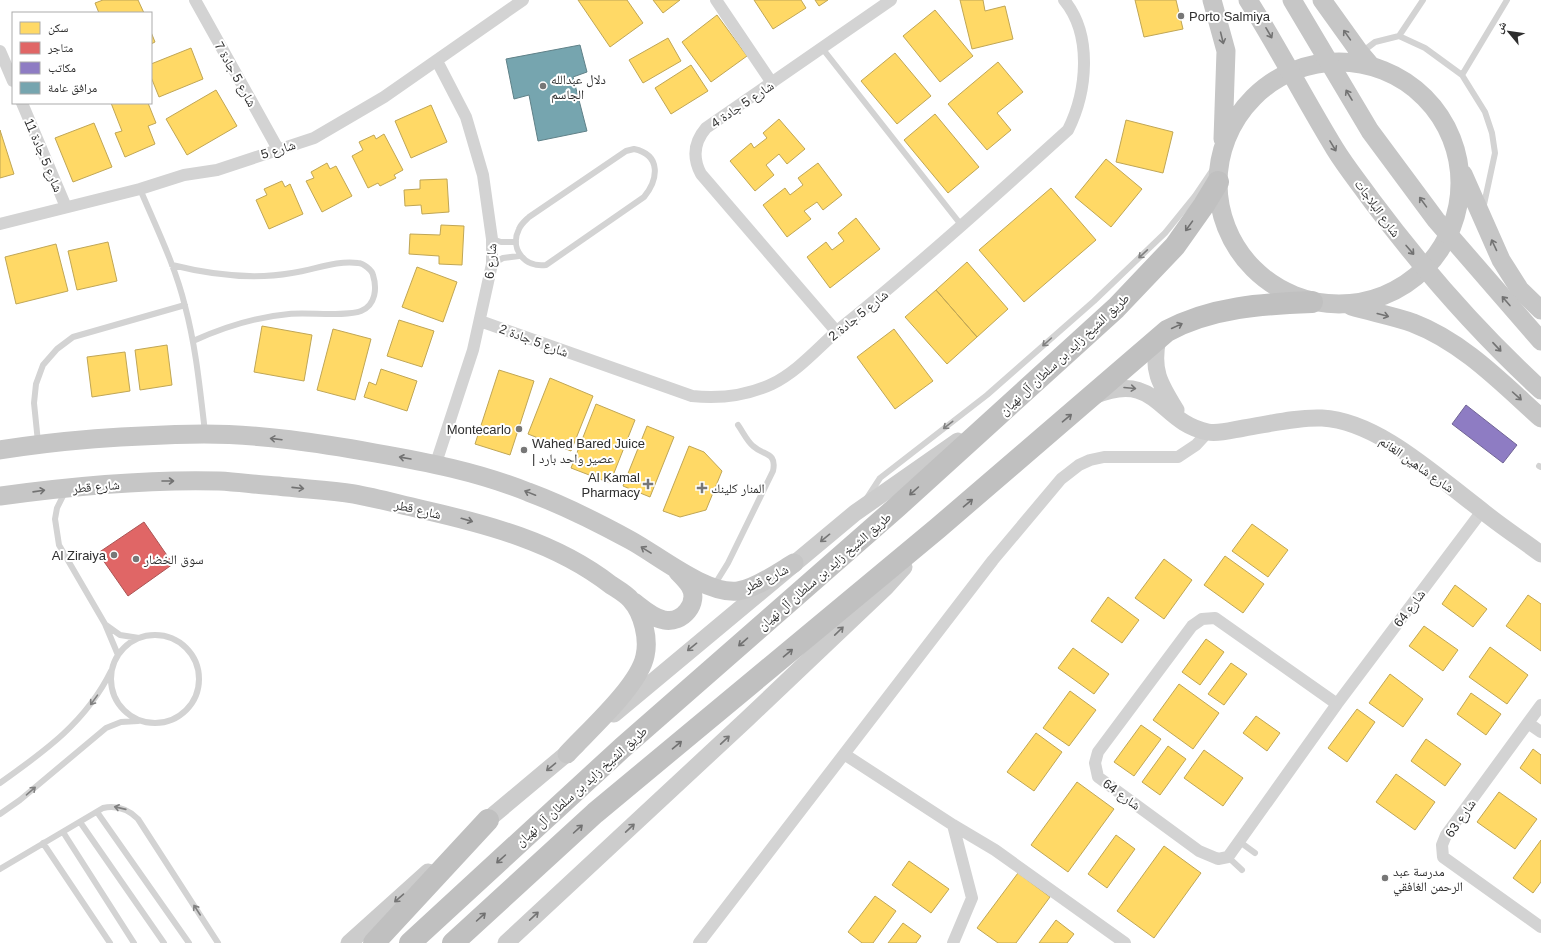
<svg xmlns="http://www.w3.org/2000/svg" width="1541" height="943" font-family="Arial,'Noto Naskh Arabic',sans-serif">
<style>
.homes{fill:#ffd966;stroke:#c0a655}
.shops{fill:#e06666;stroke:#ab5555}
.offices{fill:#8e7cc3;stroke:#716596}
.public{fill:#76a5af;stroke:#608188}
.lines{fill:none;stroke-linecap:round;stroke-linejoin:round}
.lane{stroke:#d3d3d3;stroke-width:6}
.street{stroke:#d3d3d3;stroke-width:12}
.secondary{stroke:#ccc;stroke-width:17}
.primary{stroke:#c6c6c6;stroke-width:19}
.highway{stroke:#c0c0c0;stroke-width:22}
.primary-bridge{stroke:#c6c6c6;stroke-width:19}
.oneway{stroke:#727272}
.oneway2{stroke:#707070}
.oneway3{stroke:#808080}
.oneway4{stroke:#757575}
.poi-dot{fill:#777;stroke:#fff;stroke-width:1.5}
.labels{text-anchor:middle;stroke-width:4;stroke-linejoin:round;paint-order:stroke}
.poi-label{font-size:13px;fill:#2e2e2e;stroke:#fff;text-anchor:start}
.street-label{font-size:13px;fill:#2e2e2e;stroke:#fff}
</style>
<rect width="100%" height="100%" fill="#fff"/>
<path class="homes" d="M 103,0 L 138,0 L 144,13 L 99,13 L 95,3 Z
M 578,0 L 627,0 L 643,23 L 610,47 Z
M 653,0 L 680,0 L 663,13 Z
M 754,0 L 801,0 L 806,8 L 773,29 Z
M 815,0 L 828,0 L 819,6 Z
M 960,0 L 983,0 L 985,11 L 1005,6 L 1013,39 L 972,49 Z
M 1135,0 L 1176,0 L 1183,29 L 1144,37 Z
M 935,10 L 973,56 L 940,82 L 903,36 Z
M 717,15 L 747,56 L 711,82 L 682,42 Z
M 151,32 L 155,42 L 151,44 Z
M 668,38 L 681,61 L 643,83 L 629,60 Z
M 191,48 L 203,79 L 159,97 L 151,77 L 151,64 Z
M 895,53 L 931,96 L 897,124 L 861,81 Z
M 998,62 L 1023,92 L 997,113 L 1011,130 L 987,150 L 948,104 Z
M 691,65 L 708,91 L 671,114 L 655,88 Z
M 216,90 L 237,126 L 187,155 L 166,119 Z
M 111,103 L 148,103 L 156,123 L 148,126 L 155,144 L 125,157 L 115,133 L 122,131 Z
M 431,105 L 447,142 L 411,158 L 395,121 Z
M 935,114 L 979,167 L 948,193 L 904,140 Z
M 779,119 L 805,149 L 787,164 L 779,154 L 766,165 L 774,175 L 755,191 L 730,161 L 751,143 L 754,148 L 767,138 L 763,133 Z
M 1126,120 L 1173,132 L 1163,173 L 1116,162 Z
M 94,123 L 112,167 L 73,182 L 55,138 Z
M 0,130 L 14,174 L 0,178 Z
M 384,134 L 403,170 L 394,175 L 396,178 L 380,186 L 378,183 L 368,188 L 352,156 L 363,150 L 359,142 L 374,135 L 376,139 Z
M 1106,159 L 1142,189 L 1111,227 L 1075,197 Z
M 327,163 L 330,169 L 336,166 L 352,196 L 322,212 L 306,181 L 314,178 L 311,172 Z
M 818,163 L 842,195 L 823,210 L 817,202 L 804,211 L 811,219 L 787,237 L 763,205 L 785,188 L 790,195 L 803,185 L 798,178 Z
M 447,179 L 449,212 L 422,214 L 421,205 L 405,206 L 404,190 L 420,189 L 420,180 Z
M 282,181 L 285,187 L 290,184 L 303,214 L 269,229 L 256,200 L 267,195 L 264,189 Z
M 1051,188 L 1096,240 L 1024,302 L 979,250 Z
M 856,218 L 880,249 L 830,288 L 807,257 L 826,242 L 832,250 L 844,241 L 838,233 Z
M 441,225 L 464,226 L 462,265 L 439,264 L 439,256 L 409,254 L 410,234 L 440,235 Z
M 108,242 L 117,281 L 77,290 L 68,251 Z
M 56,244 L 68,291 L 16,304 L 5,257 Z
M 967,262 L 1008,309 L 977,337 L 936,290 Z
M 417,267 L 457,282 L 443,322 L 402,307 Z
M 936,290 L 977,337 L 947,364 L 905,317 Z
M 399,320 L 434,331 L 422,367 L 387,356 Z
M 262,326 L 312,335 L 304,381 L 254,372 Z
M 333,329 L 371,339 L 355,400 L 317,390 Z
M 894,329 L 933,381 L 895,409 L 857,357 Z
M 167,345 L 172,385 L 140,390 L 135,350 Z
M 125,352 L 130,391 L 92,397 L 87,357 Z
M 381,369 L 417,381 L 407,411 L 364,397 L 369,382 L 376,385 Z
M 499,370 L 534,381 L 510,455 L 475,444 Z
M 550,378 L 593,396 L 571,451 L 528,434 Z
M 596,404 L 635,420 L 610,483 L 571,468 Z
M 647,426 L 674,437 L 650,497 L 623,486 Z
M 689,446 L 704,452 L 722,471 L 706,510 L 680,517 L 663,511 Z
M 1252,524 L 1288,550 L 1268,577 L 1232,551 Z
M 1225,556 L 1264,584 L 1243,613 L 1204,585 Z
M 1164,559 L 1192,580 L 1164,619 L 1135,598 Z
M 1455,585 L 1487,609 L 1473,627 L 1442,604 Z
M 1528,595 L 1541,604 L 1541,651 L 1506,626 Z
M 1108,597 L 1139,620 L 1122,643 L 1091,621 Z
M 1424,626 L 1458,650 L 1443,671 L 1409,646 Z
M 1206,639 L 1224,652 L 1200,685 L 1182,672 Z
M 1490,647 L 1528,675 L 1507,704 L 1469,677 Z
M 1073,648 L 1109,674 L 1094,694 L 1058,668 Z
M 1231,663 L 1247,674 L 1224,705 L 1208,694 Z
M 1390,674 L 1423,699 L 1403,727 L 1369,703 Z
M 1179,684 L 1219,713 L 1193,749 L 1153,720 Z
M 1070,691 L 1096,710 L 1069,746 L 1043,728 Z
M 1471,693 L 1501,714 L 1486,735 L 1457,714 Z
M 1357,709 L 1375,722 L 1347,762 L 1328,748 Z
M 1256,716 L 1280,733 L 1267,751 L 1243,733 Z
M 1141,725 L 1161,739 L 1134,776 L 1114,762 Z
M 1036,733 L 1062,752 L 1034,791 L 1007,772 Z
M 1426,739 L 1461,764 L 1445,786 L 1411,761 Z
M 1168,746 L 1186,759 L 1160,795 L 1142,782 Z
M 1533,749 L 1541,755 L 1541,784 L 1520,768 Z
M 1204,750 L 1243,778 L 1223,806 L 1184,778 Z
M 1396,774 L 1435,802 L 1415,830 L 1376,802 Z
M 1077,782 L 1114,809 L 1068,872 L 1031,845 Z
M 1499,792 L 1537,819 L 1515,849 L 1477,822 Z
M 1116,835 L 1135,849 L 1107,888 L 1088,874 Z
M 1541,840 L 1541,882 L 1533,893 L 1513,878 Z
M 1164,846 L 1201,873 L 1154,938 L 1117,911 Z
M 909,861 L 949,889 L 931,913 L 892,885 Z
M 1018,873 L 1050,897 L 1016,943 L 998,943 L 977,928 Z
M 875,896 L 896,911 L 873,943 L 862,943 L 848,932 Z
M 1056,920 L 1074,934 L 1067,943 L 1039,943 Z
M 903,923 L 921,936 L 916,943 L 888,943 Z"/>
<path class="shops" d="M 144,522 L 173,564 L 128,596 L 98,553 Z"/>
<path class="offices" d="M 1466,405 L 1517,445 L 1503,463 L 1452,424 Z"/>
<path class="public" d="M 580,45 L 587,72 L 573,77 L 587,131 L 538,141 L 529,95 L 514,99 L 506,59 Z"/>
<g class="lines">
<path class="lane" d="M 1399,36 L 1423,0
M 822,48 L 962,226
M 1362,52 L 1375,42 L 1399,36 L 1425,48 L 1462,75 L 1485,112 L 1492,133 L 1495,153 L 1483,209
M 1462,75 L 1507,0
M 634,149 C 662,155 658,180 644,197 L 546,265 C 525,268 509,249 519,229 C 521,224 526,220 529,217 L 626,151 Z
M 140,189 C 156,227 175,265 185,306 C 196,347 200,390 205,432
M 492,239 L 501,242 L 516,242
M 492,264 L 503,258 L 519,256
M 172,265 C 212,275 252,280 292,273 C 314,270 336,260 358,263 C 363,263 372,270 373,275 C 377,288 376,305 361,311 C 345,317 308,312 289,314 C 255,317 224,327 193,341
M 38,442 L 34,403 L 36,384 L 43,365 L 57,349 L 73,337 L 185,305
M 1539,466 L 1541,467
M 65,492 L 57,508 L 55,519 L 59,545 L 105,624 L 118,655
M 867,498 L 880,478 L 987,395 L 1094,301 L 1165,233 L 1195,196 L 1220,159
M 715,584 L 728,563 L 773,471 C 777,452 764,456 753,446 C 747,441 743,432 738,425
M 106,625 L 120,635 L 139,638
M111 679a44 44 0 1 1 88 0a44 44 0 1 1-88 0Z
M 0,783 C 45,751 86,722 111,671
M 97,812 L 189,943
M 0,814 L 20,800 L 106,728 L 121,722 L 138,721
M 80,822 L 164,943
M 63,832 L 134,943
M 1240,842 L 1255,853
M 43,843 L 110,943
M 1228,857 L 1242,870
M 0,869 L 103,808 C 117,805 128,809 138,819 L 218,943"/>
<path class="street" d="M 195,0 L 278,149
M 716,0 L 772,83
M 0,51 L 13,81
M 22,103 L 66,207
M 0,224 L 140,189 L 184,175 L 217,170 L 314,138 L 384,97 L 523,0
M 480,321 L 692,396 C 720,399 746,396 772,384 C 799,371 819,346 842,327 C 920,264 994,197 1068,130 C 1087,92 1093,35 1064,0
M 836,331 L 701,174 C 692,157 694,142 706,128 L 891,0
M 436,463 L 473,350 L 492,264 L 492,239 L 483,175 L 466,117 L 437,61
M 1337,704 L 1215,618 L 1202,619 L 1192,626 L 1098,752 L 1095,763 L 1098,777 L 1199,851 L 1218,859 L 1228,857 L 1337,704 L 1482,511
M 1541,705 L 1446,835 L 1442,845 L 1443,857 L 1541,927
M 1528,723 L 1541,732
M 844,754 L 953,825 L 995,850 L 1125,943
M 699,943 L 993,560 L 1061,479 L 1079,465 L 1090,460 L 1104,457 L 1178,457 L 1196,445 L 1208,432
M 953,943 L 972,898 L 953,825"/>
<path class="secondary" d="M 1158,339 C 1151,370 1160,384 1176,410
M 1094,396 C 1158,369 1159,423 1208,432 C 1219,434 1232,430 1244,428 C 1269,424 1296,417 1322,418 C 1378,421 1436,476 1480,509 C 1499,525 1521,539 1541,554
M 614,714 L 855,513 L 958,441
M 479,827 L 577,745
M 349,943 L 428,872
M 506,943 L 747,719 L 886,587 L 904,567"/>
<path class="primary" d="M 1212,0 L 1226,51 L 1223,139
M 1322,0 L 1360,53 L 1371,66
M1218 183a121 121 0 1 1 242 0a121 121 0 1 1-242 0Z
M 1463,174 L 1501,260 L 1520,290 L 1541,310
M 1351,306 C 1371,312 1393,316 1413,323 C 1463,342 1502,383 1541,418
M 0,450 C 67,439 136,435 204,434 C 261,434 319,443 375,453 C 427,462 478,472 528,492 C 563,505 597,522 630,540 C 658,555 706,595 738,591 C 755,589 779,572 794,563
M 0,496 C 73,486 146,479 219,481 C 239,482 259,485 278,486 C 303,489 329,490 354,494 C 376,498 398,504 420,509 C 486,524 556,542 611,585 C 617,589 626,594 631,600 C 643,613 649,639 645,656 C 639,686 588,731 567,754
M 634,602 C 643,609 653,618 664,620 C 682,624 700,603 690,586 C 687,581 682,576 678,572"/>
<path class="highway" d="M 374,943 L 488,820
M 410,943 L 622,748 L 897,507 L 1116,308 L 1175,246 L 1204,205 L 1218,182
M 453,943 L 595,813 L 938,528 L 1167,331 C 1212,307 1262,304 1312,302"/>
<path class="primary-bridge" d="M 1248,0 C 1279,49 1305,100 1335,149 C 1346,167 1360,184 1372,201 C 1422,268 1479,333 1541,390
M 1292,0 L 1370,131 L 1436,220 L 1541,341"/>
</g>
<defs><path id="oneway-shaft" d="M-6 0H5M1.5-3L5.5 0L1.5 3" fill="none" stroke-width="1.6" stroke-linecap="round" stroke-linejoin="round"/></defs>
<g class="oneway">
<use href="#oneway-shaft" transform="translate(1269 33) rotate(60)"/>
<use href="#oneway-shaft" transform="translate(1347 35) rotate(-125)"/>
<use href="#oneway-shaft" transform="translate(1222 38) rotate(76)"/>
<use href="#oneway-shaft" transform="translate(1349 95) rotate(-121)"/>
<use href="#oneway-shaft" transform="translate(1333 146) rotate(59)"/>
<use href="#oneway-shaft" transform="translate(1423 202) rotate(-126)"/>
<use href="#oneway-shaft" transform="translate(1494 245) rotate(-115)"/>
<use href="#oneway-shaft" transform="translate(1410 250) rotate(49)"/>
<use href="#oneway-shaft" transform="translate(1506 301) rotate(-131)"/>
<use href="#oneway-shaft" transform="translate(1383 315) rotate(15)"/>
<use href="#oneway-shaft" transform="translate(1497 347) rotate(47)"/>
<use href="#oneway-shaft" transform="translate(1517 396) rotate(42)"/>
<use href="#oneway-shaft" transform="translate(276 439) rotate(-173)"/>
<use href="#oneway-shaft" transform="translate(405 458) rotate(-170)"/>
<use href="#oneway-shaft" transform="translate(168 481)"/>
<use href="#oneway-shaft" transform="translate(298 488) rotate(6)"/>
<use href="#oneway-shaft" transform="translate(39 491) rotate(-8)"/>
<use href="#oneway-shaft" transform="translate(530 493) rotate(-158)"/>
<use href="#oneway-shaft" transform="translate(467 520) rotate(16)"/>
<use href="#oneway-shaft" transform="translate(646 550) rotate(-148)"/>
</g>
<g class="oneway2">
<use href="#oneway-shaft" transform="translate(1189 226) rotate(126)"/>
<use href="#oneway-shaft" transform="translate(1177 326) rotate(-25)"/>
<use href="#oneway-shaft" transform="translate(1067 418) rotate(-40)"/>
<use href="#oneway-shaft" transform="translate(914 491) rotate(138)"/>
<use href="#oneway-shaft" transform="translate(968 503) rotate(-40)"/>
<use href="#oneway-shaft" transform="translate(743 642) rotate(139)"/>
<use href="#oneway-shaft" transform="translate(788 653) rotate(-40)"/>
<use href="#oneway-shaft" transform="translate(677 745) rotate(-40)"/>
<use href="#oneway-shaft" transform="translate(578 829) rotate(-42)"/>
<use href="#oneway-shaft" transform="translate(501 859) rotate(138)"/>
<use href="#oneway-shaft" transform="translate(481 917) rotate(-42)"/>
</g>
<g class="oneway3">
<use href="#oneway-shaft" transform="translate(1143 254) rotate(137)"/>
<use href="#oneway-shaft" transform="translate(1047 342) rotate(138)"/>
<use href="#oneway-shaft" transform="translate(948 425) rotate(142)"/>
<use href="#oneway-shaft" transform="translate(94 700) rotate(126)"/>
<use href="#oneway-shaft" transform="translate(31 791) rotate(-41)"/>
<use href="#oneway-shaft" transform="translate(120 808) rotate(-167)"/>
<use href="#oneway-shaft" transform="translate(197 910) rotate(-123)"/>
</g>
<g class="oneway4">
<use href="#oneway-shaft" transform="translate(1130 388) rotate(5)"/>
<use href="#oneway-shaft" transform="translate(825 538) rotate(141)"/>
<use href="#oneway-shaft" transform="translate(839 631) rotate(-44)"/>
<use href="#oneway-shaft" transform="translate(692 647) rotate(141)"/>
<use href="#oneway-shaft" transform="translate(725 740) rotate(-43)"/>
<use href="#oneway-shaft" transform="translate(551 767) rotate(140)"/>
<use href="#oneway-shaft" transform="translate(630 828) rotate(-43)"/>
<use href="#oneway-shaft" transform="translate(399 898) rotate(139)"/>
<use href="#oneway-shaft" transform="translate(534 916) rotate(-43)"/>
</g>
<g class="poi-dot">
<circle cx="1181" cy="16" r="4"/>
<circle cx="543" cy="86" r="4"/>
<circle cx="519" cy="429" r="4"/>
<circle cx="524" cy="450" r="4"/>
<path d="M646 478h4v4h4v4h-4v4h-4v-4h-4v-4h4z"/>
<path d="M700 482h4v4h4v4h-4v4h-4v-4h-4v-4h4z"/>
<circle cx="114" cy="555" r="4"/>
<circle cx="136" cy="559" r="4"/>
<circle cx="1385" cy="878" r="4"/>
</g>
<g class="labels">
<g class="poi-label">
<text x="1189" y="21">Porto Salmiya</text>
<text x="551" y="84">دلال عبدالله<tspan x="551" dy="15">الجاسم</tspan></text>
<text x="511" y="434" text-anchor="end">Montecarlo</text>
<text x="532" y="448">Wahed Bared Juice<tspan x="532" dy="15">| عصير واحد بارد</tspan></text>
<text x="640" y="482" text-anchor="end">Al Kamal<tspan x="640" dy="15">Pharmacy</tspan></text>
<text x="711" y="493">المنار كلينك</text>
<text x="106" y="560" text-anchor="end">Al Ziraiya</text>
<text x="144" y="564">سوق الخضار</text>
<text x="1393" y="876">مدرسة عبد<tspan x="1393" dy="15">الرحمن الغافقي</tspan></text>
</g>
<g class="street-label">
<text transform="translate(236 74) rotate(61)" y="5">شارع 5 جادة 7</text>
<text transform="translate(742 104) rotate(-34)" y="5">شارع 5 جادة 4</text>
<text transform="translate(278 149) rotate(-17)" y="5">شارع 5</text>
<text transform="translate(44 155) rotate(67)" y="5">شارع 5 جادة 11</text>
<text transform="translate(1378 208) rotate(54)" y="5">شارع البلاجات</text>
<text transform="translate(490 261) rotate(-85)" y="5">شارع 6</text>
<text transform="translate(858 315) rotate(-39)" y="5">شارع 5 جادة 2</text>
<text transform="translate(534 340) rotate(20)" y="5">شارع 5 جادة 2</text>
<text transform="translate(1064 354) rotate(-43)" y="5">طريق الشيخ زايد بن سلطان آل نهيان</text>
<text transform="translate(1417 464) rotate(35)" y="5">شارع شاهين الغانم</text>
<text transform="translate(96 486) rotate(-5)" y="5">شارع قطر</text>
<text transform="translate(418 509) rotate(13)" y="5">شارع قطر</text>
<text transform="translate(824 571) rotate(-41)" y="5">طريق الشيخ زايد بن سلطان آل نهيان</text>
<text transform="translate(766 578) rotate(-26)" y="5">شارع قطر</text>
<text transform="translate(1409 608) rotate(-53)" y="5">شارع 64</text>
<text transform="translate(581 786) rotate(-42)" y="5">طريق الشيخ زايد بن سلطان آل نهيان</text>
<text transform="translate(1122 794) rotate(36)" y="5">شارع 64</text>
<text transform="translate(1460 818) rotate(-55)" y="5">شارع 63</text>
</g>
</g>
<rect x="12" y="12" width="140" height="92" fill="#ffffff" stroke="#ababab"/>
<rect x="20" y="22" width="20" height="12" fill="#ffd966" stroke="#ababab"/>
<text x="48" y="32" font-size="12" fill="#2e2e2e">سكن</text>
<rect x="20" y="42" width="20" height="12" fill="#e06666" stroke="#ababab"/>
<text x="48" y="52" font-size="12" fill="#2e2e2e">متاجر</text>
<rect x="20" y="62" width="20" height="12" fill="#8e7cc3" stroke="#ababab"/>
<text x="48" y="72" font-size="12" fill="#2e2e2e">مكاتب</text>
<rect x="20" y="82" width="20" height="12" fill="#76a5af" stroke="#ababab"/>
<text x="48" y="92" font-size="12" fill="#2e2e2e">مرافق عامة</text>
<g transform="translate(1509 32) rotate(299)" stroke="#ffffff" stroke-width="3" paint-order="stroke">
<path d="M0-3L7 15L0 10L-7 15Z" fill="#2e2e2e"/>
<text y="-6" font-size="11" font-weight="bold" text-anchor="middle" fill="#2e2e2e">ش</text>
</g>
</svg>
